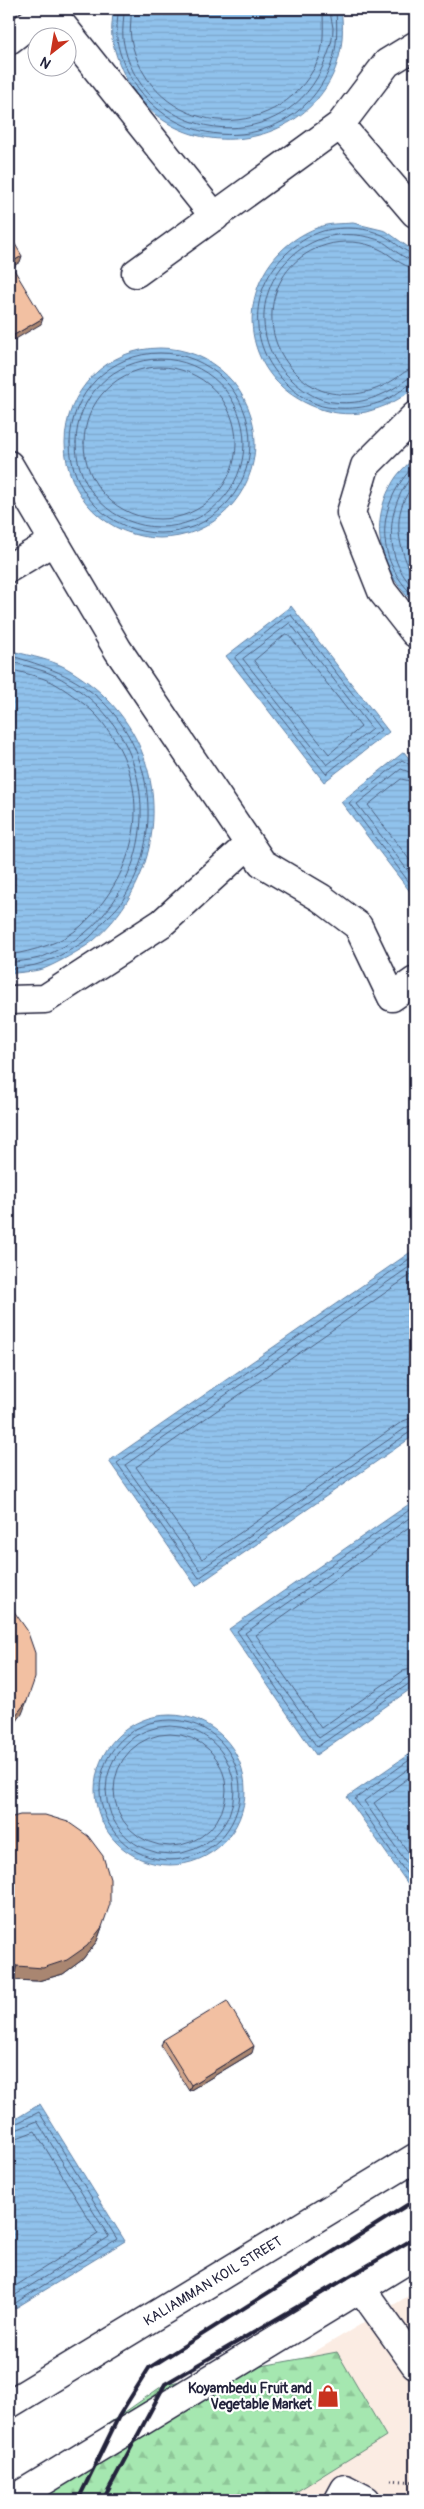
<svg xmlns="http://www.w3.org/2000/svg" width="424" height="2509" font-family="Pangolin,sans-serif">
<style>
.built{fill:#fbece3}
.forest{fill:url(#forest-firs);stroke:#648476}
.water{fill:url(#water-rules);stroke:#6482a5}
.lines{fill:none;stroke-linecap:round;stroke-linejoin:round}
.shore{stroke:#4e6282;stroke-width:1}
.minor-casing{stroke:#22223b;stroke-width:31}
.major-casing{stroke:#22223b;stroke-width:31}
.path{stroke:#22223b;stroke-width:3;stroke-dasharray:1 4;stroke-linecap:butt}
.minor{stroke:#fff;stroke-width:28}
.major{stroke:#fff;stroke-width:28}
.rail{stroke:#22223b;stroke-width:4}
.wall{fill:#d0a58b;stroke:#22223b}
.shaded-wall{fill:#a98671;stroke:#22223b}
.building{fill:#f2c0a2;stroke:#22223b}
.labels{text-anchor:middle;stroke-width:4.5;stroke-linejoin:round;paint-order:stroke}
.street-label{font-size:14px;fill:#22223b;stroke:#fff}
.poi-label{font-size:14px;font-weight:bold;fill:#22223b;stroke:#fff;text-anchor:end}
</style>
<defs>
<pattern id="forest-firs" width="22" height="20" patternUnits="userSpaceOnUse" patternTransform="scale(1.25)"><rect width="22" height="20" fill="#a5e7b0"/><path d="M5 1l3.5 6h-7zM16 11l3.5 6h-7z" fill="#8ec698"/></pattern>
<pattern id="water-rules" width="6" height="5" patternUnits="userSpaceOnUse" patternTransform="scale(1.25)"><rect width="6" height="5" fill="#90c2ec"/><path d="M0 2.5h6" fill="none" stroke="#7ca6cb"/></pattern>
</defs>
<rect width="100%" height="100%" fill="#fff"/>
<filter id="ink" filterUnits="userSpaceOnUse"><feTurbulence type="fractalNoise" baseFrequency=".02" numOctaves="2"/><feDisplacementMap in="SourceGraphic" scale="10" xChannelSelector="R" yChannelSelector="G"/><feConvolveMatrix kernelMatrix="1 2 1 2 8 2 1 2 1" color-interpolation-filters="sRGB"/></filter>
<g filter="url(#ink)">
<path class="built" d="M 415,2292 L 415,2500 L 66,2500 Z"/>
<path class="forest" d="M 337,2352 L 386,2436 L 283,2500 L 9,2500 L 9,2493 L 165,2384 Z"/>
<path class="water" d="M 113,9 L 341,9 C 362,153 149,196 113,43 C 110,33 113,19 113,9 Z
M 353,223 L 386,231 L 415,252 L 415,386 C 402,400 384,407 366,412 C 347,416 328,413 310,405 C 227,368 236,258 319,227 C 329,223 343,224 353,223 Z
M65 443a95 95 0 1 1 190 0a95 95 0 1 1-190 0Z
M 415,457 L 415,604 C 378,570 367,521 396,477 C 401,470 409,463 415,457 Z
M 291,606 L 389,732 L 324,782 L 226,656 Z
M 9,650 C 25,655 44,658 60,665 C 72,670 97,688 106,698 C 176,767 165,879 93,941 C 83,949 54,965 43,969 C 32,972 20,972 9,974 Z
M 404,752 L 415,766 L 415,898 L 341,802 Z
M 415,1249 L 415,1435 L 196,1586 L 109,1461 Z
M 415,1500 L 415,1686 L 316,1755 L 229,1629 Z
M95 1790a75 75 0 1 1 150 0a75 75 0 1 1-150 0Z
M 415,1750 L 415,1894 L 347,1797 Z
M 40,2104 L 125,2241 L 9,2312 L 9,2123 Z"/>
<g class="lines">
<path class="shore" d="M 118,9 C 118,19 116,29 117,39 C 119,56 128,74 138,88 C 189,158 300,148 331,65 C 338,46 337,28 336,9
M 124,9 C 124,19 122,29 123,39 C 137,135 268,161 317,78 C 325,63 333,45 333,28 C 332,21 330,15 330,9
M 131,9 C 132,18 129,30 131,39 C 150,136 276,150 318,61 C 325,44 323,26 323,9
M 415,254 C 405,253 395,242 386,237 C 369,227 342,226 323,231 C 309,235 295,245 285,255 C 247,292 249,350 288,385 C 298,395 313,405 327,407 C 350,410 373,408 393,396 C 400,392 408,384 415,383
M 415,260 C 403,260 393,248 383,242 C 367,234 340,232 323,238 C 261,259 243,336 292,380 C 301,389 314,398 327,401 C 352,406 375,400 396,387 C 403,383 407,377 415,377
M 415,268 C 401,267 391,254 379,249 C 364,241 342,240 326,245 C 267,262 254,335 298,375 C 306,383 319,391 331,393 C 355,397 375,392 395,379 C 403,374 406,369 415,369
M70 443a90 90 0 1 1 180 0a90 90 0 1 1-180 0Z
M76 443a84 84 0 1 1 168 0a84 84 0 1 1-168 0Z
M84 443a76 76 0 1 1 152 0a76 76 0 1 1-152 0Z
M 415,465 C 376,503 373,559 415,597
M 415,473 C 385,504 382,559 415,589
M 415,484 C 389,511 398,551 415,579
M 288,615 L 291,615 L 381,730 L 326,774 L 235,658 Z
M 290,623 L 372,729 L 327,765 L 243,659 Z
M 286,634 L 289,635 L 361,727 L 329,754 L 254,661 Z
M 9,655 C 44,666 75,675 103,702 C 155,753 162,837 124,898 C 120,906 111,914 104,921 C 99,926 95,933 89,938 C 79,946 55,959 42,963 C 32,967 19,967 9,969
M 9,661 C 24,666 42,669 56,676 C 70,683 88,696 99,707 C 161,771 153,876 85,933 C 76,940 50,955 39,958 C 29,961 18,961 9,963
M 9,669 C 23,673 39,676 52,682 C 65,689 81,701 92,711 C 102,720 110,733 117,744 C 153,807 132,879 81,926 C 63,943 33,951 9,955
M 415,768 L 402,760 L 349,803 L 415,890
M 415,774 L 401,769 L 357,804 L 415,880
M 415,782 L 401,779 L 368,805 L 415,867
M 415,1255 L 117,1463 L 199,1578 L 410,1432 L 415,1431
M 415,1263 L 125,1465 L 200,1570 L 407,1427 L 415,1425
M 415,1272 L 136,1467 L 202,1559 L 403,1421 L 415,1417
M 415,1506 L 237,1631 L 317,1747 L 410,1683 L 415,1682
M 415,1514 L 245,1633 L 319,1738 L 407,1678 L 415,1676
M 415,1523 L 256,1635 L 321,1728 L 403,1671 L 415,1668
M100 1790a70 70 0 1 1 140 0a70 70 0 1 1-140 0Z
M106 1790a64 64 0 1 1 128 0a64 64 0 1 1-128 0Z
M114 1790a56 56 0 1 1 112 0a56 56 0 1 1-112 0Z
M 415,1756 L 355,1799 L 415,1886
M 415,1764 L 364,1801 L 415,1875
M 415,1773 L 374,1803 L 415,1862
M 9,2127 L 39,2112 L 117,2239 L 9,2307
M 9,2133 L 37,2121 L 109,2237 L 9,2299
M 9,2141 L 35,2131 L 98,2234 L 9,2290"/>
<defs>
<path id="minor" d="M 49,9 L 215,217
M 9,40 L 49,9
M 340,125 L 415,213
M 136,273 L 340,125 L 387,63 L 415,46
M 415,416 L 365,466 L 351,513 L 382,591 L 415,633
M 9,465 L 118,650 L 262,863 L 321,898 L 358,926 L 392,997 L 415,981
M 9,568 L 54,541
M 9,1000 L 45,999 L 162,923 L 249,844
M 360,2287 L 415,2364
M 339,2500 L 345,2489 L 366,2500"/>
<g id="major">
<path id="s1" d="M 9,2404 L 415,2158"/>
<path d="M 12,2500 L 415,2255"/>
</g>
</defs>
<use href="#minor" class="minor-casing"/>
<use href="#major" class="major-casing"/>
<path class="path" d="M 391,2480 L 415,2482"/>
<use href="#minor" class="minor"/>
<use href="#major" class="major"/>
<path class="rail" d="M 78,2500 L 119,2416 L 149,2368 L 415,2200
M 103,2500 L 165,2384 L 415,2238"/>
</g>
<path class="wall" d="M 9,1818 L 102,1927 L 97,1941 L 82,1960 L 63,1974 L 38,1981 L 12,1980 L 9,1978 Z
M 163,2040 L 252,2053 L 189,2091 L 161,2046 Z"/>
<path class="shaded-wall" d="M 22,256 L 20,262 L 9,269 L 10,263 Z
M 43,318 L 41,324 L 9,343 L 9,338 Z
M 27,1701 L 22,1714 L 9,1732 L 9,1723 Z
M 102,1927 L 97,1941 L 82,1960 L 63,1974 L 38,1981 L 12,1980 L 17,1966 Z
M 254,2046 L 252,2053 L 189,2091 L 191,2085 Z"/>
<path class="building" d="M 9,234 L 22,256 L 10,263 L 43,318 L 9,338 Z
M 9,1607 L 13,1610 L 27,1630 L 35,1653 L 35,1678 L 27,1701 L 12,1720 L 9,1723 Z
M 20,1815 L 45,1815 L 68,1822 L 88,1836 L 103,1856 L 110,1879 L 110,1904 L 102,1927 L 87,1946 L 67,1960 L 43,1968 L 17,1966 L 9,1963 L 9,1818 Z
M 227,2001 L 254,2046 L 191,2085 L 163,2040 Z
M 356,2495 L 365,2499 L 376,2500 L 353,2500 Z"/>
</g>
<defs>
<symbol id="shop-bare" viewBox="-9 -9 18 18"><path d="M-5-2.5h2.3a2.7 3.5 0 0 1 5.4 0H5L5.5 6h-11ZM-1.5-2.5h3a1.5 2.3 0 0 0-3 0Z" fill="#c8321e" stroke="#fff" stroke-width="2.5" paint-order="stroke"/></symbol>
</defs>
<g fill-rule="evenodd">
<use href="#shop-bare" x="312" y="2380" width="32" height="32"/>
</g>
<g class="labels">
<g class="street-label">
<text dy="5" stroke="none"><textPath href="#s1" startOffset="238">KALIAMMAN KOIL STREET</textPath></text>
</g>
<g class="poi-label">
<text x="312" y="2393">Koyambedu Fruit and<tspan x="312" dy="16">Vegetable Market</tspan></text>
</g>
</g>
<rect width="424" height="2509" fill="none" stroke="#fff" stroke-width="30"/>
<rect x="15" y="15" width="394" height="2479" fill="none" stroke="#22223b" stroke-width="2" filter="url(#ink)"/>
<g transform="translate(52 52) rotate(211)"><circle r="24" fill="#ffffff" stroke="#a7a7b1"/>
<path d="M0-4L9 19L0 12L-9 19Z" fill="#c8321e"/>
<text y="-8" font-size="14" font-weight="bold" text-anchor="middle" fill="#22223b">N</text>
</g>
</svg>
